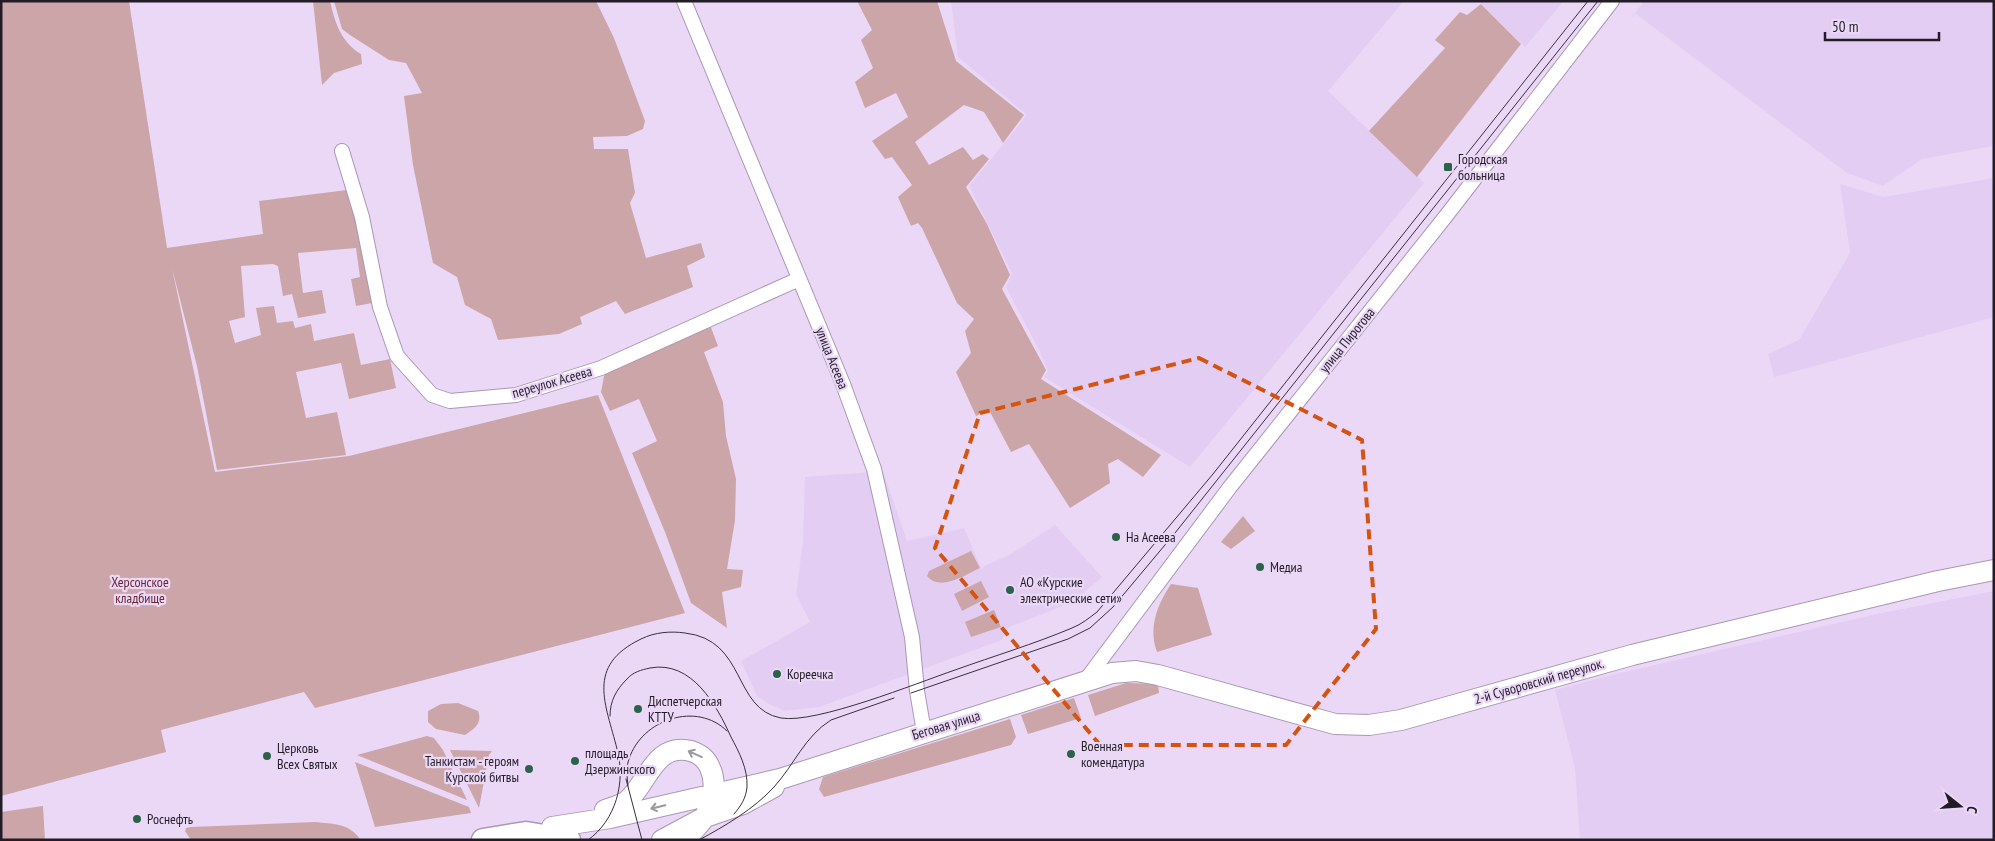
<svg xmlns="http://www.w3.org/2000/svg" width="1995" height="841" font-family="'PT Sans Narrow',sans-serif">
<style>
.built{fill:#e4cdf3}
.green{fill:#cca5a8}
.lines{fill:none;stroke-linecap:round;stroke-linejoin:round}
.street-casing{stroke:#a997b4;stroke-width:16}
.secondary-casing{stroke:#a997b4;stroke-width:22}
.primary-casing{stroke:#a997b4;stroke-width:25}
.street{stroke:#fff;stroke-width:14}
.secondary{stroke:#fff;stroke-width:20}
.primary{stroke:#fff;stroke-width:22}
.tram{stroke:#39303d;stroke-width:1}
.oneway{stroke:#9c999e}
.marked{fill:none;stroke:#d4530f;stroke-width:4;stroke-dasharray:10 6;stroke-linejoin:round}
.poi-dot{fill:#2b6249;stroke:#ebd8f7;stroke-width:2}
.labels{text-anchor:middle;stroke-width:4.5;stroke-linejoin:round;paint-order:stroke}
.poi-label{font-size:14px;fill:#231c27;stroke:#ebd8f7;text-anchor:start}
.street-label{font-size:14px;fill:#231c27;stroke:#ebd8f7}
.park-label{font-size:14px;fill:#6a2732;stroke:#ebd8f7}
</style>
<rect width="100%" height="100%" fill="#ebd8f7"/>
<path class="built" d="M 951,1 L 1404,1 L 1328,91 L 1424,183 L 1190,467 L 1044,377 L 1048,371 L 1040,352 L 1006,287 L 1012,273 L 969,186 L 1027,115 L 958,57 Z
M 1479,1 L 1561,1 L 1562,3 L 1525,47 Z
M 1644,1 L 1994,1 L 1994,146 L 1922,159 L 1883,186 L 1847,173 L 1636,14 L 1632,17 Z
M 1994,178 L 1994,317 L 1774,377 L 1768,354 L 1799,340 L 1850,253 L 1840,184 L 1883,197 Z
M 883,471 L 907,541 L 964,528 L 982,570 L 984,566 L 1009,555 L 1055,525 L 1102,577 L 1073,602 L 1007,628 L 1002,640 L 819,707 L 785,711 L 769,704 L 757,696 L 741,661 L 810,622 L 796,594 L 803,541 L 805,477 Z
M 1994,591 L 1994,840 L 1580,840 L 1575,768 L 1555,690 L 1620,673 L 1877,614 Z"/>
<path class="green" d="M 1,1 L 129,1 L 167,248 L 263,234 L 259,201 L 347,190 L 359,232 L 372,303 L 356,306 L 351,279 L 360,277 L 356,248 L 298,253 L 303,293 L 322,290 L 326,313 L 298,318 L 292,294 L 283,296 L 278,266 L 273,264 L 241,266 L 245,317 L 229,321 L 235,343 L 261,335 L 256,308 L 274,306 L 277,323 L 293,321 L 295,328 L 311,324 L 314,341 L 354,333 L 361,365 L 390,359 L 396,388 L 349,399 L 341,363 L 296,372 L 306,418 L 337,412 L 346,455 L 217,470 L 197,366 L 172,268 L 215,472 L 349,456 L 598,395 L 685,613 L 315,708 L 304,692 L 285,697 L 161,730 L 166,752 L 1,796 Z
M 313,1 L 330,1 C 335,23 341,42 361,54 L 362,64 L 334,73 L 322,85 Z
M 334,1 L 596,1 L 614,38 L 645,121 L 643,129 L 627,136 L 593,137 L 594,149 L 628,149 L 635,193 L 630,203 L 646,258 L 701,243 L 705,257 L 687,266 L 693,287 L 625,314 L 616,301 L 580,317 L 582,324 L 559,334 L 498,340 L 491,319 L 465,305 L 457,277 L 433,263 L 413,165 L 404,96 L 422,93 L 406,63 L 389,60 L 350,35 L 342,29 Z
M 857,1 L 937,1 L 956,61 L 1024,115 L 1003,143 L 984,112 L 964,105 L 915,142 L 929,165 L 963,147 L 973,160 L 983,154 L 989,159 L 966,187 L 987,224 L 1010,275 L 1002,289 L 1046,370 L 1041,379 L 1161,455 L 1143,477 L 1118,459 L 1108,464 L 1110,483 L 1070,508 L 1029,444 L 1011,452 L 989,410 L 976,416 L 956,372 L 971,353 L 965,331 L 974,319 L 957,303 L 922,228 L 918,223 L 911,226 L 898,197 L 912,185 L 892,157 L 885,159 L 872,141 L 908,117 L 896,93 L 865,108 L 855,82 L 873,68 L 861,40 L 872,30 Z
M 1481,4 L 1521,44 L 1417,177 L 1369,131 L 1445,48 L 1435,40 L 1460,12 L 1467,15 Z
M 710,325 L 718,346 L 704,352 L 723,402 L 726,436 L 736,479 L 735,520 L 727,569 L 743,570 L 741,587 L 722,592 L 727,628 L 691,603 L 665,532 L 632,453 L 657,441 L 639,399 L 610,411 L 601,392 L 605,371 Z
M 1243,516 L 1255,531 L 1231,549 L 1221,542 Z
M 971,551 L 980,568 C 965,575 940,592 927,576 L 929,571 Z
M 981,581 L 989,597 L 962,611 L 954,594 Z
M 1171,584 L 1198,588 L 1212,635 L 1157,652 C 1148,628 1157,605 1171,584 Z
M 994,610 L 1001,627 L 971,637 L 965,622 Z
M 1126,683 L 1158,684 L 1159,693 L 1095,716 L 1088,695 Z
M 1074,698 L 1081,718 L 1028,734 L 1021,715 Z
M 458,703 L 478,711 C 483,723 474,729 465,735 L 436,729 L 428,722 L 428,711 L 441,704 Z
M 1010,719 L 1016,737 L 1011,745 L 824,797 L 819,789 L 823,777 Z
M 427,736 L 434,738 L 443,750 L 467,800 L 357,755 Z
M 450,750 L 492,751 L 489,755 L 479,808 Z
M 355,762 L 469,807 L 471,813 L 375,827 Z
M 43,806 L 45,840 L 1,840 L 1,812 Z
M 315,822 C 332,824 349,823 360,839 L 191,840 L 185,831 L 186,828 L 191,827 Z"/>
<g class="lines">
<defs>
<path id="street" d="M 684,1 L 843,384 L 874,469 L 912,637 L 917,691 L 924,732
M 342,151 L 362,217 L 380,307 L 397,356 L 432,395 L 450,401 L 516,395 L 601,368 L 799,279
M 1085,681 L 1230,487 L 1446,216 L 1612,1"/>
<path id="secondary" d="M 605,810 C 613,807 623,805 629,799 C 648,782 655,742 691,751 C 700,754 707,760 710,768 C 717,782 713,802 705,816 C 701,825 691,831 686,840
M 552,827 L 610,818 L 780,779 L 1112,673 L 1136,671 L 1158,675 L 1335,724 L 1369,725 L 1401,720 L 1632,655 L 1938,581 L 1994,570
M 662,840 L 705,817 L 743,804 L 774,787"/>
<path id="primary" d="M 483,840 L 526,833 L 569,840"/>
</defs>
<use href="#street" class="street-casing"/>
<use href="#secondary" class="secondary-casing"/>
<use href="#primary" class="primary-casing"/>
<use href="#street" class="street"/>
<use href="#secondary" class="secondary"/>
<use href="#primary" class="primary"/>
<path class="tram" d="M 911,693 L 1068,639 L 1090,628 L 1113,607 L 1175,533 L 1598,1
M 610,716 C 610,701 616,690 627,679 C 633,672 641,670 650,668 C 692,660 717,706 731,737 C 739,752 748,769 747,787 C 746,798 741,806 734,814
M 626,779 L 642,840
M 628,786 C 627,777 626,767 629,759 C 642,719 697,701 727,731
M 588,840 C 616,820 626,782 617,749 C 606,704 585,666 641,639 C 655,632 671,631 685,633 C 747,640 732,709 781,718 C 816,724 917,683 955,670 C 994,656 1034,644 1072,628 C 1082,624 1089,618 1097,612 L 1213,474 L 1588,1
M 699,840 C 725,826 754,809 774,787 C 794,765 805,736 831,720 L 894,698"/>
</g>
<defs><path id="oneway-shaft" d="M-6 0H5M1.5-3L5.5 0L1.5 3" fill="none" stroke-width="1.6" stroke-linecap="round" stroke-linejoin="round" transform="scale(1.25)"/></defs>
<g class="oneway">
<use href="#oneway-shaft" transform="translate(695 754) rotate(-156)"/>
<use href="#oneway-shaft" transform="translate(658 807) rotate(167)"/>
</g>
<path class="marked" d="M 1199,358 L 1362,440 L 1376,629 L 1286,745 L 1100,745 L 935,548 L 980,413 Z"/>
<g class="poi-dot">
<rect x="1443" y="162" width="10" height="10" rx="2.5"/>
<circle cx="1116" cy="537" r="5"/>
<circle cx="1260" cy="567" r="5"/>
<circle cx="1010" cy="590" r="5"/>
<circle cx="777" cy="674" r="5"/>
<circle cx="638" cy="709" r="5"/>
<circle cx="1071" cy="754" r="5"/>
<circle cx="267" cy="756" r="5"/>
<circle cx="575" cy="761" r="5"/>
<circle cx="529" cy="769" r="5"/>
<circle cx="137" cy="819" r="5"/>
</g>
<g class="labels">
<g class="poi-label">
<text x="1458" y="164">Городская<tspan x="1458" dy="16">больница</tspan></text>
<text x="1126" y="542">На Асеева</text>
<text x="1270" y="572">Медиа</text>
<text x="1020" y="587">АО «Курские<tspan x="1020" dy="16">электрические сети»</tspan></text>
<text x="787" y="679">Кореечка</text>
<text x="648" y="706">Диспетчерская<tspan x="648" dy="16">КТТУ</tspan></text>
<text x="1081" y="751">Военная<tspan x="1081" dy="16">комендатура</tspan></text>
<text x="277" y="753">Церковь<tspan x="277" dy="16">Всех Святых</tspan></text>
<text x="585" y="758">площадь<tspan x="585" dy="16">Дзержинского</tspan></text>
<text x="519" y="766" text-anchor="end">Танкистам - героям<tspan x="519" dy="16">Курской битвы</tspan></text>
<text x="147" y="824">Роснефть</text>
</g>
<g class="street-label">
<text transform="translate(1347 340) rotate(-51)" y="5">улица Пирогова</text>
<text transform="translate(832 358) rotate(68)" y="5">улица Асеева</text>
<text transform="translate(552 382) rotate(-16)" y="5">переулок Асеева</text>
<text transform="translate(1539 681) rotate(-16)" y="5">2-й Суворовский переулок.</text>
<text transform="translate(946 725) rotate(-17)" y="5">Беговая улица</text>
</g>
<g class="park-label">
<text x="140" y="587">Херсонское<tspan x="140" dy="16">кладбище</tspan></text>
</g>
</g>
<rect width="1995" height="841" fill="none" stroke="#231c27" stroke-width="5"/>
<g transform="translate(1960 806) rotate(107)" stroke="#ebd8f7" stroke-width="4" paint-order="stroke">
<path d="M0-4L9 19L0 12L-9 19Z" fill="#231c27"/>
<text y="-8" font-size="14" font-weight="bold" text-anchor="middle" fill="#231c27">С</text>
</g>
<path d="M1825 32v8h114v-8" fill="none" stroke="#231c27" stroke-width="2.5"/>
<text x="1832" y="32" font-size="15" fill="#231c27" stroke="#ebd8f7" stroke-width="4" paint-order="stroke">50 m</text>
</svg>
